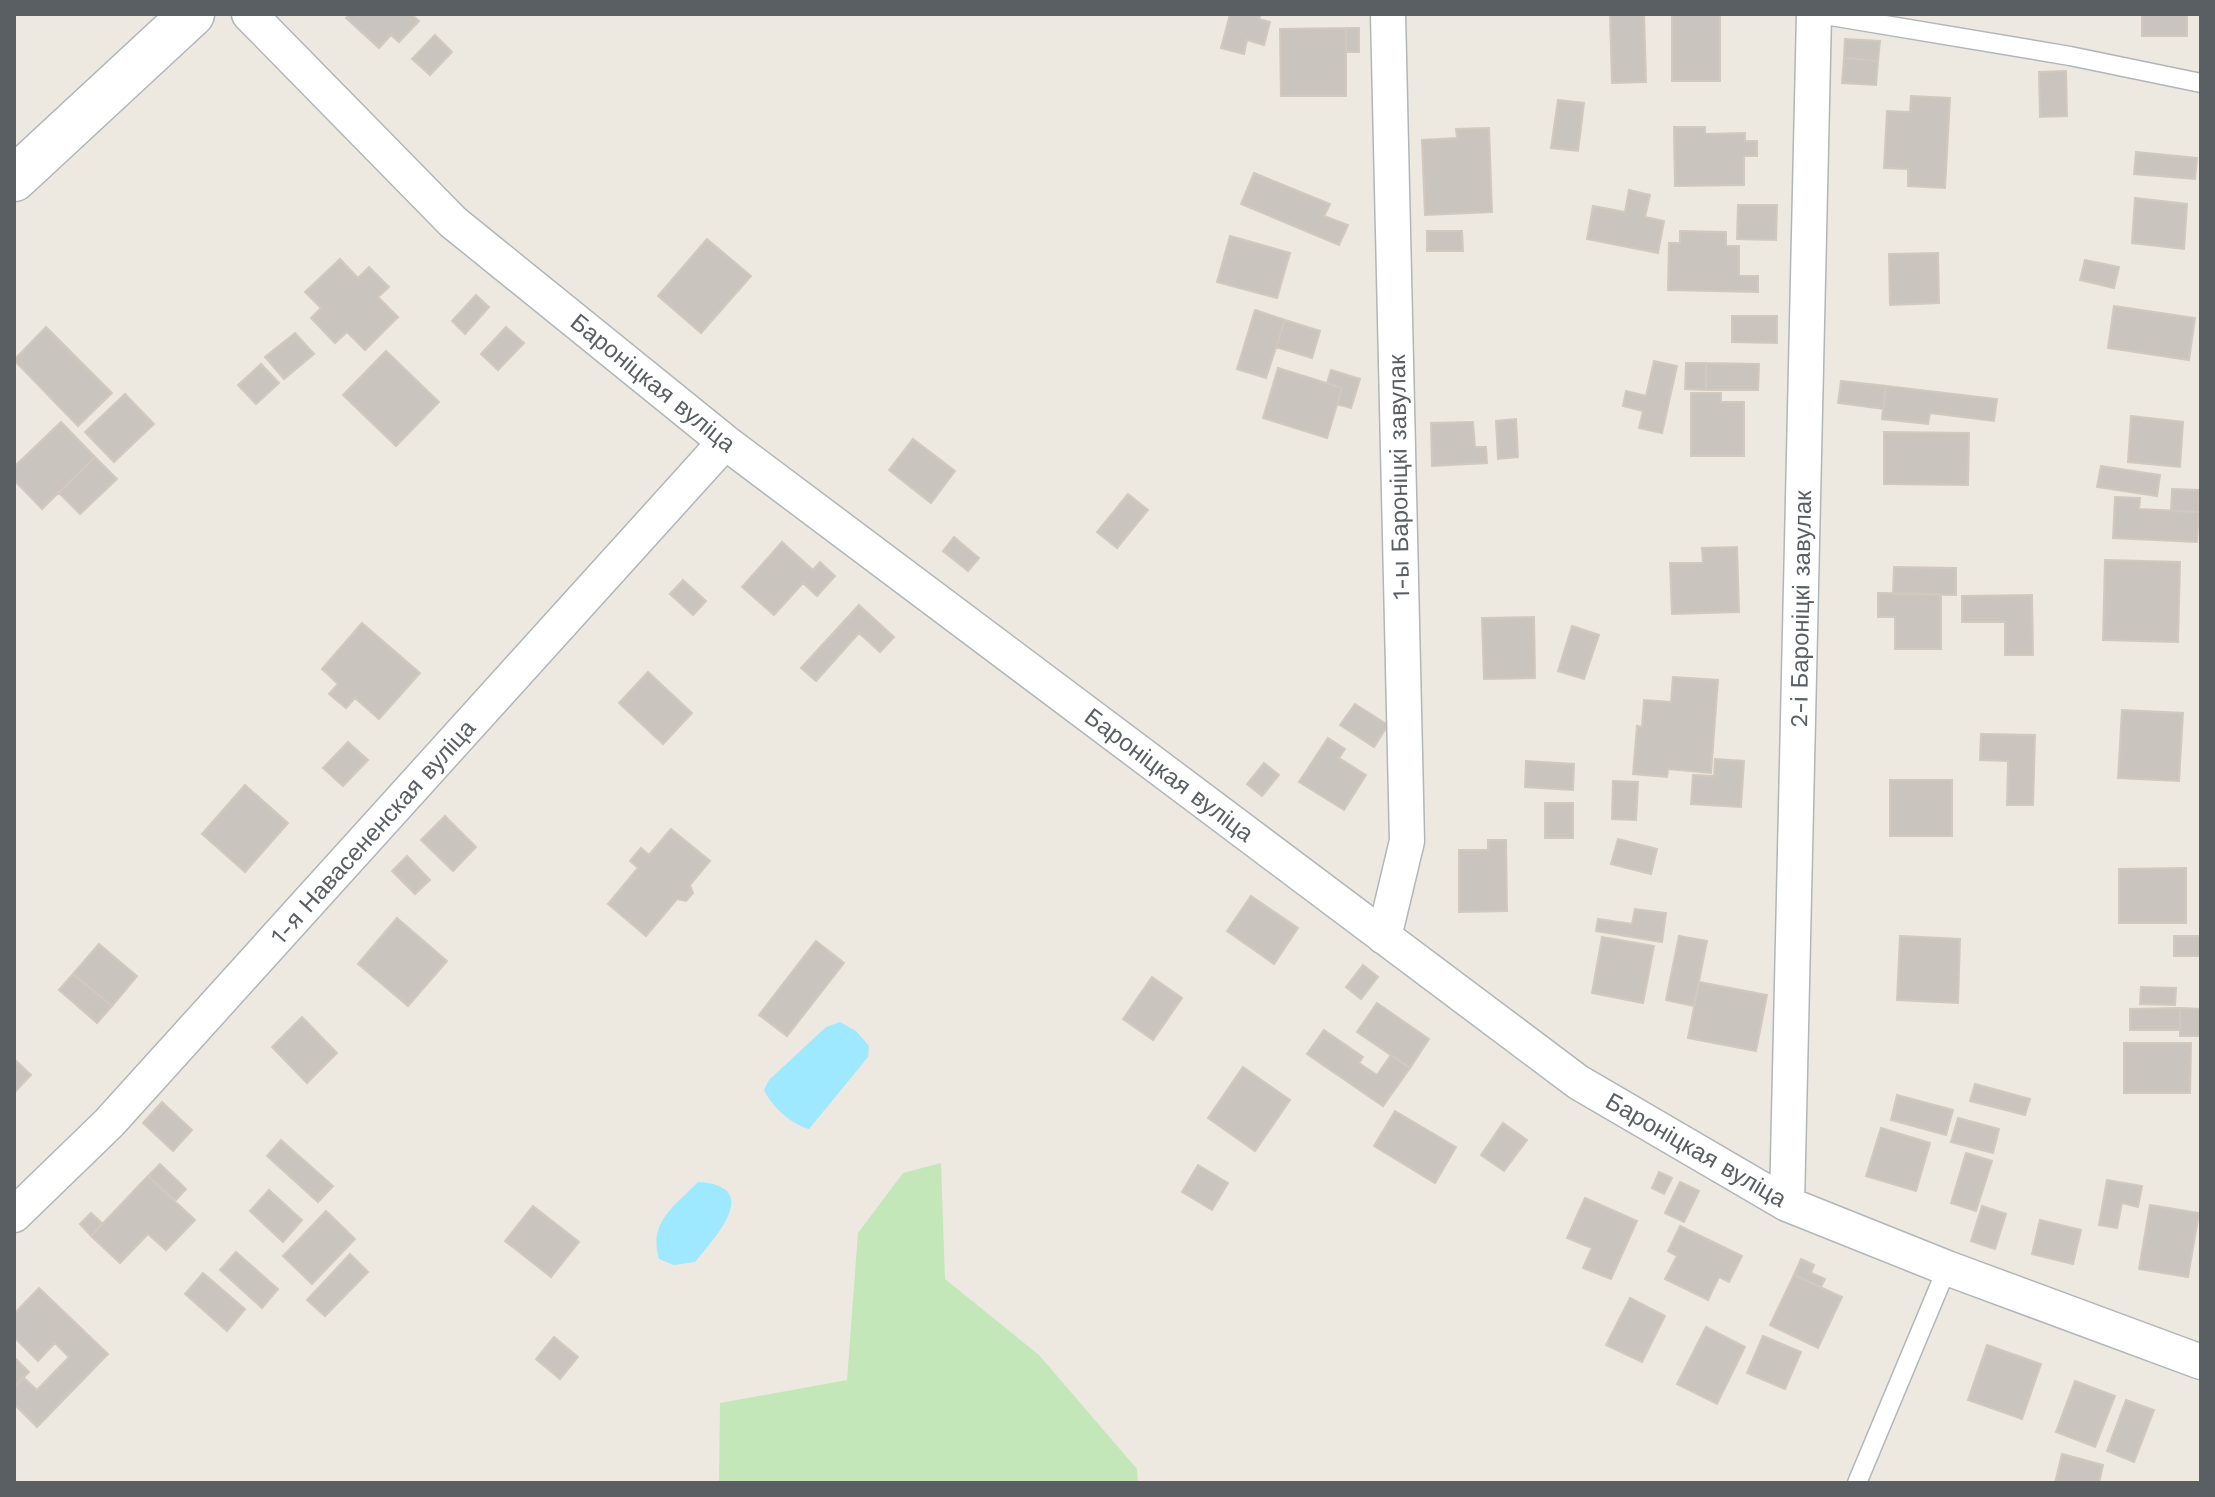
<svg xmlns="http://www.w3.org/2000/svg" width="2215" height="1497" font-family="'Work Sans',sans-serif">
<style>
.green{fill:#c4e7ba}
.water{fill:#9ee9ff}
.building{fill:#cac4bf;stroke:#d2c8be;stroke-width:2}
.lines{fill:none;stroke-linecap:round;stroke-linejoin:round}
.lane-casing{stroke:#b1b6b9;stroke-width:21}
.street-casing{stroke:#b1b6b9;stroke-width:37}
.secondary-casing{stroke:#b0b6b9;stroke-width:47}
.lane{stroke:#fff;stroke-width:18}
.street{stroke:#fff;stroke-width:34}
.secondary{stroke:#fff;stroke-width:44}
.labels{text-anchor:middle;stroke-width:6;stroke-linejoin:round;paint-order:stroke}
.street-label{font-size:24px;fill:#595f62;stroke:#fff}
</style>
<rect width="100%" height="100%" fill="#ede8e0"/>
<path class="green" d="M 941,1163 L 945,1279 L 1039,1355 L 1137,1469 L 1138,1483 L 719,1483 L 720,1403 L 847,1380 L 858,1233 L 903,1173 Z"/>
<path class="water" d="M 840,1022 L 856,1031 L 869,1046 L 868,1057 L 809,1129 C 791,1124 772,1107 764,1090 L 769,1080 L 826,1027 Z
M 698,1182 C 764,1186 715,1237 695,1262 L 674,1265 L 659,1259 C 648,1222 674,1207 698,1182 Z"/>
<path class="building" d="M 350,14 L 411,14 L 419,21 L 399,42 L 391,35 L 379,48 L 346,18 Z
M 1230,14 L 1261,14 L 1259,19 L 1270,22 L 1264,45 L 1247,40 L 1244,54 L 1221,48 Z
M 1610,14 L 1644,14 L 1646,82 L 1612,83 Z
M 1672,14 L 1720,14 L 1720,81 L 1672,81 Z
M 2142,14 L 2187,14 L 2187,36 L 2142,36 Z
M 1346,28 L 1346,96 L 1281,96 L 1280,29 Z
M 1346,28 L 1359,28 L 1359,52 L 1346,52 Z
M 435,35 L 452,52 L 430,75 L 412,59 Z
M 1845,39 L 1880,41 L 1878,61 L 1844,58 Z
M 1844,58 L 1878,61 L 1876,85 L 1842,83 Z
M 2066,71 L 2067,116 L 2040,117 L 2039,72 Z
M 1911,96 L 1950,98 L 1945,188 L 1908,186 L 1908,169 L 1884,168 L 1887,111 L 1910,112 Z
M 1558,100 L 1584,103 L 1578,151 L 1551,148 Z
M 1674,127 L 1705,127 L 1705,134 L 1745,133 L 1745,141 L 1757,141 L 1757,156 L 1744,156 L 1744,185 L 1675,186 Z
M 1489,128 L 1492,212 L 1425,215 L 1422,140 L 1457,138 L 1456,129 Z
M 2136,152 L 2197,158 L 2195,179 L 2134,174 Z
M 1254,173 L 1330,204 L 1324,216 L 1348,225 L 1339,245 L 1241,204 Z
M 1629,190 L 1650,195 L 1645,217 L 1664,221 L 1658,253 L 1587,239 L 1593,206 L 1625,212 Z
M 2135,198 L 2187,204 L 2184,249 L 2132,243 Z
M 1738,205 L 1777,205 L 1776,240 L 1737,239 Z
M 1427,231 L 1462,231 L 1463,251 L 1427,251 Z
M 1680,231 L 1726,232 L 1726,246 L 1739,246 L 1739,276 L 1758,276 L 1758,292 L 1668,290 L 1669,243 L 1680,243 Z
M 1230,236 L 1290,253 L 1277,298 L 1217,282 Z
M 707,239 L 751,276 L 701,333 L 658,296 Z
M 1938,253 L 1939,303 L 1890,305 L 1889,254 Z
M 340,259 L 358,278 L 369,267 L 389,287 L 378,297 L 398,317 L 365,350 L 347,332 L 335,343 L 311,318 L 321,308 L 305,292 Z
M 2085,260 L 2119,267 L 2114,288 L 2080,280 Z
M 476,295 L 489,307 L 465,334 L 452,321 Z
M 2114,306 L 2195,318 L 2189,360 L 2108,348 Z
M 1255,310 L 1285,320 L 1266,378 L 1237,369 Z
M 1732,316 L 1777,316 L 1777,343 L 1732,342 Z
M 1285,320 L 1320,331 L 1312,358 L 1276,347 Z
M 46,327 L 112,393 L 78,426 L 14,360 Z
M 506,327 L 524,343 L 498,370 L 481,354 Z
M 295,333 L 314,354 L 284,379 L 265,357 Z
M 386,351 L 439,402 L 396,446 L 343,395 Z
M 1654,361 L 1677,366 L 1662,433 L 1639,428 L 1643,411 L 1623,406 L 1626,391 L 1646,396 Z
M 1686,363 L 1706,363 L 1706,390 L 1685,389 Z
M 1706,363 L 1759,364 L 1758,390 L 1706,390 Z
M 261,364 L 279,383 L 256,404 L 238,385 Z
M 1278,368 L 1342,388 L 1327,438 L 1263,418 Z
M 1331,370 L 1360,379 L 1351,408 L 1337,404 L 1342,388 L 1327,383 Z
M 1841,381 L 1886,386 L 1883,409 L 1838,403 Z
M 1886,386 L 1997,399 L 1994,421 L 1930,413 L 1928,424 L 1882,419 Z
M 1691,393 L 1721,393 L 1721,402 L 1744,402 L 1744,456 L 1691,456 Z
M 125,394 L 154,424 L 114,462 L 85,432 Z
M 2131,416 L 2183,422 L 2180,467 L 2128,462 Z
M 1516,419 L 1518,457 L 1498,459 L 1496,421 Z
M 61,422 L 95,457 L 42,509 L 14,480 L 14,467 Z
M 1473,422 L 1475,447 L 1486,447 L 1487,463 L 1432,466 L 1431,423 Z
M 1884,432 L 1969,433 L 1968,485 L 1884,484 Z
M 913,439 L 955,471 L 931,503 L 889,470 Z
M 95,457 L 117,479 L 80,514 L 59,493 Z
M 2101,466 L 2160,475 L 2157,496 L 2097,487 Z
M 2172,489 L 2199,490 L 2199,512 L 2171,511 Z
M 1128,494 L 1148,510 L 1117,548 L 1097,532 Z
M 2115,497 L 2140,498 L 2139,509 L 2199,512 L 2197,542 L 2113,538 Z
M 954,537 L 979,558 L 968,571 L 943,551 Z
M 782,542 L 813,570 L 820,562 L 835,576 L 817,596 L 803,583 L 774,615 L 742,587 Z
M 1737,547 L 1739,612 L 1672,614 L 1670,563 L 1703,563 L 1702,548 Z
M 2105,560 L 2180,562 L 2178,642 L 2103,640 Z
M 1894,567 L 1956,568 L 1956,595 L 1893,594 Z
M 683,580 L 706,601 L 693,615 L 670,594 Z
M 1878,593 L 1941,594 L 1941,649 L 1895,649 L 1895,617 L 1878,617 Z
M 2032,595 L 2033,655 L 2005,655 L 2005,622 L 1962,622 L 1962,596 Z
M 859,605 L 894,637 L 880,652 L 859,633 L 816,681 L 801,668 Z
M 1534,617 L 1535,678 L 1484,679 L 1482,618 Z
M 362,623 L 420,673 L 379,719 L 355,698 L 346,708 L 329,694 L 338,684 L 322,669 Z
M 1572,626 L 1599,635 L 1584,679 L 1558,671 Z
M 648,672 L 692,713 L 663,744 L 619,703 Z
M 1673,677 L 1718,680 L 1711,773 L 1668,769 L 1667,777 L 1633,774 L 1637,726 L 1642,727 L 1644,700 L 1671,702 Z
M 1355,704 L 1388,725 L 1374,747 L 1340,725 Z
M 2122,710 L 2183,713 L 2179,781 L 2118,778 Z
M 1981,734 L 2035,735 L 2033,805 L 2007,805 L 2008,761 L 1980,760 Z
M 1328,738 L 1345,749 L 1339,758 L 1366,775 L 1344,810 L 1299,782 Z
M 348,742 L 368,760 L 343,786 L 323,768 Z
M 1715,759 L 1744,761 L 1741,807 L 1691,804 L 1693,775 L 1714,776 Z
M 1526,761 L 1574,764 L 1573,790 L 1525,787 Z
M 1264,763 L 1279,775 L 1262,796 L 1247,784 Z
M 1890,780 L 1952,780 L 1952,836 L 1890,836 Z
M 1613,781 L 1638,782 L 1636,820 L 1612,819 Z
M 245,785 L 288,823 L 245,872 L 202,834 Z
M 1545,803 L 1573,803 L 1573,838 L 1545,838 Z
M 445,816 L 476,847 L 453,871 L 421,840 Z
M 671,829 L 710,861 L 690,885 L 693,893 L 686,901 L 677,899 L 646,936 L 608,904 L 638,868 L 630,861 L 641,848 L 649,855 Z
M 1618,839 L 1657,849 L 1651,874 L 1611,864 Z
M 1488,840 L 1506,840 L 1507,911 L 1459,912 L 1459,850 L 1488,850 Z
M 407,856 L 430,880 L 415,894 L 392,871 Z
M 2186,868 L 2186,923 L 2119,923 L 2119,869 Z
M 1251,896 L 1298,928 L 1274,964 L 1227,931 Z
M 1635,909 L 1666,913 L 1662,942 L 1596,931 L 1598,919 L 1632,924 Z
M 397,918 L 447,961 L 408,1006 L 358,964 Z
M 1679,936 L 1707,941 L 1694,1006 L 1666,1000 Z
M 1900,936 L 1960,939 L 1958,1003 L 1897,1000 Z
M 2174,936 L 2201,936 L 2201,956 L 2174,956 Z
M 1602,937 L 1654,946 L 1643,1003 L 1592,993 Z
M 816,941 L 844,963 L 787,1036 L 759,1015 Z
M 99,944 L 137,976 L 112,1006 L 73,974 Z
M 1363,965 L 1378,977 L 1361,999 L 1346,987 Z
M 73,974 L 112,1006 L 97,1023 L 59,990 Z
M 1152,977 L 1182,998 L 1153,1040 L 1123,1019 Z
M 1699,982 L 1767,995 L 1756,1051 L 1688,1038 Z
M 2141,987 L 2176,988 L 2175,1005 L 2140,1004 Z
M 1377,1003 L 1429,1039 L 1410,1068 L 1357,1032 Z
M 2180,1008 L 2180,1030 L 2130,1030 L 2130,1009 Z
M 2180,1008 L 2201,1009 L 2201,1036 L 2180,1036 Z
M 302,1017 L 337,1053 L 307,1083 L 272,1047 Z
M 1324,1030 L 1363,1057 L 1359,1063 L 1377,1075 L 1391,1055 L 1410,1068 L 1383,1106 L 1307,1054 Z
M 2124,1043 L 2191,1043 L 2190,1093 L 2124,1093 Z
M 14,1059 L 31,1075 L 14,1093 Z
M 1243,1067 L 1290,1100 L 1255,1151 L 1208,1118 Z
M 1975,1084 L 2030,1099 L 2025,1115 L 1970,1101 Z
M 1897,1095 L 1953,1110 L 1946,1135 L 1891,1120 Z
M 162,1102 L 192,1130 L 173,1151 L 143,1123 Z
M 1395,1111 L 1456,1147 L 1435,1183 L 1374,1146 Z
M 1958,1118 L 1999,1129 L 1993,1153 L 1951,1142 Z
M 1503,1123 L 1527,1140 L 1504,1171 L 1481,1155 Z
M 1881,1128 L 1930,1143 L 1916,1191 L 1866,1176 Z
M 281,1140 L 333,1186 L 318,1202 L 267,1156 Z
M 1966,1153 L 1992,1161 L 1976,1211 L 1951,1203 Z
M 160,1164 L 186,1189 L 175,1201 L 148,1176 Z
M 1198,1165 L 1228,1183 L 1212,1210 L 1182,1192 Z
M 1659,1172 L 1672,1178 L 1664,1194 L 1652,1188 Z
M 148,1176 L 195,1220 L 166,1250 L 148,1234 L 120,1263 L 91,1236 Z
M 2107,1180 L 2142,1186 L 2138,1207 L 2122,1203 L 2117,1228 L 2099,1225 Z
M 1680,1182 L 1699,1191 L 1684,1222 L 1665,1213 Z
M 269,1190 L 302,1220 L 283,1242 L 250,1211 Z
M 1585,1198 L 1637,1221 L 1611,1279 L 1583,1268 L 1592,1248 L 1567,1238 Z
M 2150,1205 L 2199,1213 L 2188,1277 L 2139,1269 Z
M 533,1206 L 579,1242 L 551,1277 L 505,1241 Z
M 1982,1206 L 2006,1214 L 1995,1249 L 1971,1241 Z
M 326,1211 L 355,1239 L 312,1284 L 283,1256 Z
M 91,1213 L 102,1223 L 91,1236 L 80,1224 Z
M 2040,1220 L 2081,1230 L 2073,1264 L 2032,1254 Z
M 1680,1226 L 1742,1256 L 1729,1282 L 1719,1277 L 1708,1300 L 1665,1279 L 1677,1256 L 1668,1251 Z
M 236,1252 L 278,1289 L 262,1308 L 220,1270 Z
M 350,1254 L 368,1272 L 325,1316 L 307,1300 Z
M 1801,1259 L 1814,1265 L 1811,1273 L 1825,1279 L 1821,1287 L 1794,1275 Z
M 203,1273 L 245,1309 L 227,1331 L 185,1294 Z
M 1794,1275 L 1842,1297 L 1818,1348 L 1770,1325 Z
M 39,1288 L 108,1354 L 37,1427 L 14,1404 L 14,1387 L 23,1377 L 37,1390 L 69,1357 L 55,1343 L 38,1361 L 14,1337 L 14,1314 Z
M 1630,1298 L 1665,1316 L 1642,1362 L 1606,1345 Z
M 1706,1327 L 1745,1347 L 1717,1404 L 1677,1384 Z
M 1763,1336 L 1801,1352 L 1785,1389 L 1747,1373 Z
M 554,1337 L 578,1357 L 560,1379 L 536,1359 Z
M 1987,1345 L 2041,1364 L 2022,1419 L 1968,1400 Z
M 14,1357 L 29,1372 L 14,1387 Z
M 2075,1381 L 2115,1396 L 2095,1447 L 2056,1432 Z
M 2126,1400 L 2154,1410 L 2134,1462 L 2107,1451 Z
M 2062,1454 L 2103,1465 L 2099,1483 L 2055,1483 Z"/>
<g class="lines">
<defs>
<path id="lane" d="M 1819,14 L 2070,56 L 2201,83
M 1857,1483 L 1947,1268"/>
<path id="street" d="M 249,14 L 453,222 L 725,442 L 1578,1082 L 1787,1204 L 1947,1268 L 2201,1362
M 1384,937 L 1407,841 L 1388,14
M 1787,1204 L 1814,14
M 14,1215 L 109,1123 L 725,442"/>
<path id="secondary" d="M 14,179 L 192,14"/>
</defs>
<use href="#lane" class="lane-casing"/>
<use href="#street" class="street-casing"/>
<use href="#secondary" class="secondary-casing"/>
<use href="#lane" class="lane"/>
<use href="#street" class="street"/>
<use href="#secondary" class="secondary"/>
</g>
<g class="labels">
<g class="street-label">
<text transform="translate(653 383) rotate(39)" y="8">Бароніцкая вуліца</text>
<text transform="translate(1399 477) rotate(-91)" y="8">1-ы Бароніцкі завулак</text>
<text transform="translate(1801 609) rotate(-89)" y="8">2-і Бароніцкі завулак</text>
<text transform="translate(1169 775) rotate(37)" y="8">Бароніцкая вуліца</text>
<text transform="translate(373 832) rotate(-48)" y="8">1-я Навасененская вуліца</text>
<text transform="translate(1696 1150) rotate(30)" y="8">Бароніцкая вуліца</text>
</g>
</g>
<rect width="2215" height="1497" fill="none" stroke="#595f62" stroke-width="32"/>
</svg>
